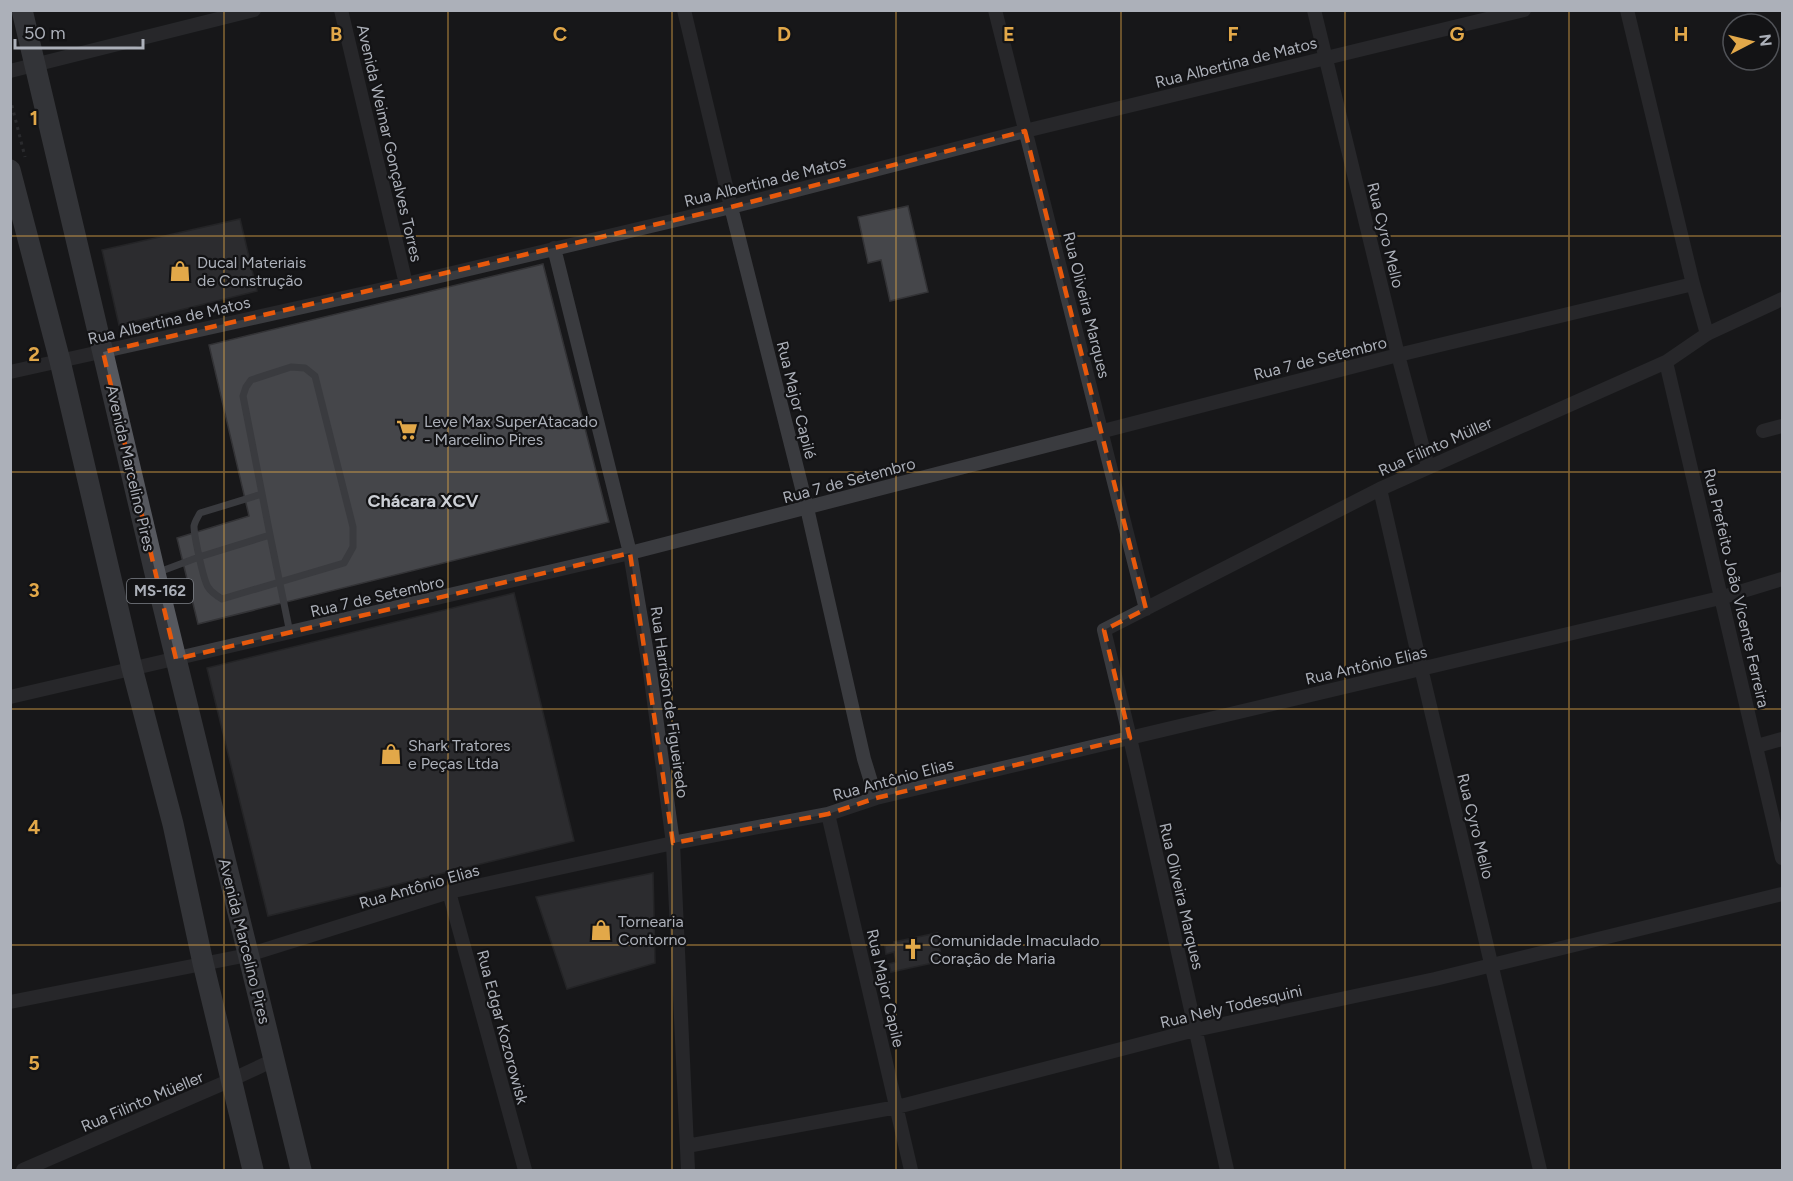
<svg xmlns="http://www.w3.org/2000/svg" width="1793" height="1181" font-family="Figtree,sans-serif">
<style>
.building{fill:#45464a;stroke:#333336;stroke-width:1.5}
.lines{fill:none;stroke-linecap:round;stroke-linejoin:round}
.path{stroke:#404246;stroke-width:3;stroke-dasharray:3 4.5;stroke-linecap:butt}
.service{stroke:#3a3b3f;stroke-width:7}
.minor{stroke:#3a3b3f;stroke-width:14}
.primary{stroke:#56585e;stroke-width:21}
.marked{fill:none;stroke:#e8590c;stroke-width:4.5;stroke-dasharray:12 8;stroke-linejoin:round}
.grid{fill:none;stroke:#e2a849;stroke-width:1.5;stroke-opacity:0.55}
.labels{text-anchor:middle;stroke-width:4.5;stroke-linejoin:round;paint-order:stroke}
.shield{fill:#131315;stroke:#7e8188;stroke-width:1.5}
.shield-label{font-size:15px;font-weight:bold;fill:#acb0b9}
.street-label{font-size:16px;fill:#acb0b9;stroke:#131315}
.poi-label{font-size:16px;fill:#acb0b9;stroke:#131315;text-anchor:start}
.neighbourhood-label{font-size:18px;font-weight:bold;fill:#cccfd5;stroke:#131315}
.grid-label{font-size:20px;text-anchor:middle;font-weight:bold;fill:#e2a849;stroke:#131315;stroke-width:4.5;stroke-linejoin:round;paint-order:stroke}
</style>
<rect width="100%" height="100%" fill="#18181a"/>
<path class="building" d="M 908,206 L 928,292 L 890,301 L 881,260 L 868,263 L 858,217 Z
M 240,219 L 257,291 L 119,325 L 102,250 Z
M 543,264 L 609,522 L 198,624 L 177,538 L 249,516 L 209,345 Z
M 514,593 L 574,841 L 268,916 L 207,668 Z
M 653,873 L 655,963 L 567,989 L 536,897 Z
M 937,933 L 942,961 L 891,972 L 889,964 L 896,962 L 894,952 L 886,954 L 885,946 L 895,944 L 894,942 Z"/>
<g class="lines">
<path class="path" d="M 10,98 L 25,157"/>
<path class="service" d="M 270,535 L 290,633
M 159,572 L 199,557 L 270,535 L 243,396 L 246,387 L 251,380 L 291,367 L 305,368 L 315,376 L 353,527 L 353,547 L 344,563 L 222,599 C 217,596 211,592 208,587 C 203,579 194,535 194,526 C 195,521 198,517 200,513 L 262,494"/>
<path class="minor" d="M 341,10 L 406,284
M 684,10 L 731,207 L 807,508 L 864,759 L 876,798
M 995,10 L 1146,609
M 1314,10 L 1398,355 L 1428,467
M 1627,10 L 1693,284 L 1707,334
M 10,71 L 254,10
M 554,248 L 630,553 L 650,672 L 673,843 L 688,1170
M 1666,362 L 1782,858
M 10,372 L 406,284 L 731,207 L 1025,131 L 1524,10
M 1763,431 L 1782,426
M 1380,489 L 1421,668 L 1540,1170
M 10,697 L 630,553 L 1398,355 L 1693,284
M 1757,746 L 1782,739
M 828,814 L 911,1170
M 449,892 L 525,1170
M 10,1002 L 248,955 L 449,892 L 673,843 L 828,814 L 876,798 L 1720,598 L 1782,579
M 687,1146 L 897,1107 L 1195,1030 L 1435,979 L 1782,894
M 23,1170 L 231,1080 L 274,1060
M 1227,1170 L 1130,738 L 1104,630 L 1380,489 L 1666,362 L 1707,334 L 1782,299"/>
<path class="primary" d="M 22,10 L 155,573 L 301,1170
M 10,170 L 60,361 L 132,668 L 173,824 L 203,963 L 253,1170"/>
</g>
<path d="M0 0H1793V1181H0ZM 1025,131 L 1146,609 L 1104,630 L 1130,738 L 876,798 L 828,814 L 673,843 L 630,553 L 176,659 L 103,352 L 731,207 Z" fill="#18181a" fill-opacity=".55" fill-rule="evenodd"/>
<path class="marked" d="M 1025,131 L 1146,609 L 1104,630 L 1130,738 L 876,798 L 828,814 L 673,843 L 630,553 L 176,659 L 103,352 L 731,207 Z"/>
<path class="grid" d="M 224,10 L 224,1170M 448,10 L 448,1170M 672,10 L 672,1170M 896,10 L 896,1170M 1121,10 L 1121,1170M 1345,10 L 1345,1170M 1569,10 L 1569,1170M 10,236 L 1782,236M 10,472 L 1782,472M 10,709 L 1782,709M 10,945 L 1782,945"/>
<defs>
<symbol id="shop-bare" viewBox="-9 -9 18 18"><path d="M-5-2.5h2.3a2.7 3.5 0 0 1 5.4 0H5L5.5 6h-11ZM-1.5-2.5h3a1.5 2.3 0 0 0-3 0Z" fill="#e2a849" stroke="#131315" stroke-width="2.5" paint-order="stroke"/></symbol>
<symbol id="supermarket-bare" viewBox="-9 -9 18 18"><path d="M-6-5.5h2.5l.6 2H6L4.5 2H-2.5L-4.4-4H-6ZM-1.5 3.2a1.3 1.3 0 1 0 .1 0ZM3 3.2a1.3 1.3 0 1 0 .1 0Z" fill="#e2a849" stroke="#131315" stroke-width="2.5" paint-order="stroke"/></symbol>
<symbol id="church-bare" viewBox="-9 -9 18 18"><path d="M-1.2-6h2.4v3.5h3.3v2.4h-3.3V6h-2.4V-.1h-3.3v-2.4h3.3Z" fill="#e2a849" stroke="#131315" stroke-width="2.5" paint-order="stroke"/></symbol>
</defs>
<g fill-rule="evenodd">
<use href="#shop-bare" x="165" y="256" width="30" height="30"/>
<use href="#supermarket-bare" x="392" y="415" width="30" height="30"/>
<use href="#shop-bare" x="376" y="739" width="30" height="30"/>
<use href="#shop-bare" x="586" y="915" width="30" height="30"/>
<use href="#church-bare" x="898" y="934" width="30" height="30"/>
</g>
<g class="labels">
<rect class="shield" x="127" y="579" width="66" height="24" rx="4.5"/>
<g class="shield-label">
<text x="160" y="596">MS-162</text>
</g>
<g class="street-label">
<text transform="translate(1236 62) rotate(-14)" y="6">Rua Albertina de Matos</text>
<text transform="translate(390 143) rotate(77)" y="6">Avenida Weimar Gonçalves Torres</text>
<text transform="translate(765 181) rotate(-14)" y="6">Rua Albertina de Matos</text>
<text transform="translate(1386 235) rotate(76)" y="6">Rua Cyro Mello</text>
<text transform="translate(1087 305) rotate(76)" y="6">Rua Oliveira Marques</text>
<text transform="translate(169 320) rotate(-13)" y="6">Rua Albertina de Matos</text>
<text transform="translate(1320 358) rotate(-14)" y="6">Rua 7 de Setembro</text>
<text transform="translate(797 400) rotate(76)" y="6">Rua Major Capilé</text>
<text transform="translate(1435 446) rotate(-24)" y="6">Rua Filinto Müller</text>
<text transform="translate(131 468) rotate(77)" y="6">Avenida Marcelino Pires</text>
<text transform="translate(849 480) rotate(-15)" y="6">Rua 7 de Setembro</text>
<text transform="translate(1737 588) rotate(77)" y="6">Rua Prefeito João Vicente Ferreira</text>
<text transform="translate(377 596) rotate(-13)" y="6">Rua 7 de Setembro</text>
<text transform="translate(1366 665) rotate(-13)" y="6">Rua Antônio Elias</text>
<text transform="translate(670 702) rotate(82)" y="6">Rua Harrison de Figueiredo</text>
<text transform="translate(893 779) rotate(-15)" y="6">Rua Antônio Elias</text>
<text transform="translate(1476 826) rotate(76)" y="6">Rua Cyro Mello</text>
<text transform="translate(419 886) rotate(-16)" y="6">Rua Antônio Elias</text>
<text transform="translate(1182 896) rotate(77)" y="6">Rua Oliveira Marques</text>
<text transform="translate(245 941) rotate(76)" y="6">Avenida Marcelino Pires</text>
<text transform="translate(886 988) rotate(77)" y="6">Rua Major Capile</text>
<text transform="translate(1231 1006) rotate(-13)" y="6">Rua Nely Todesquini</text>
<text transform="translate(503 1027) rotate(75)" y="6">Rua Edgar Kozorowisk</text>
<text transform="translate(142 1101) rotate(-23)" y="6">Rua Filinto Müeller</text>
</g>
<g class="poi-label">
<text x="197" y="268">Ducal Materiais<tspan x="197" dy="18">de Construção</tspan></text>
<text x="424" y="427">Leve Max SuperAtacado<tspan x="424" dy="18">- Marcelino Pires</tspan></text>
<text x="408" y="751">Shark Tratores<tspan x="408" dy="18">e Peças Ltda</tspan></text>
<text x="618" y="927">Tornearia<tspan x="618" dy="18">Contorno</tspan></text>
<text x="930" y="946">Comunidade Imaculado<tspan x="930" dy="18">Coração de Maria</tspan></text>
</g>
<g class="neighbourhood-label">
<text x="423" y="507">Chácara XCV</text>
</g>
</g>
<g class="grid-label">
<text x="336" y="41">B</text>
<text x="560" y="41">C</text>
<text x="784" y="41">D</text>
<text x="1009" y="41">E</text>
<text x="1233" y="41">F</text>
<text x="1457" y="41">G</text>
<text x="1681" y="41">H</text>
<text x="34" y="125">1</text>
<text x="34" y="361">2</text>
<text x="34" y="597">3</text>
<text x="34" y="834">4</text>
<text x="34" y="1070">5</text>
</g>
<rect width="1793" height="1181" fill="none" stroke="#acb0b9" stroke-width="24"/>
<g transform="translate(1751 42) rotate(83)"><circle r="28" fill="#131315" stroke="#505257" stroke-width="1.5"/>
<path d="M0-4.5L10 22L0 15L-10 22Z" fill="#e2a849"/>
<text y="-9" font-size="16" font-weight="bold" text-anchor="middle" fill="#acb0b9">N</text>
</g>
<path d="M15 39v9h128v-9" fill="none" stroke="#acb0b9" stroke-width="3"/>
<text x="24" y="39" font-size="18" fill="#acb0b9" stroke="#131315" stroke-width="4.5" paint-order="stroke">50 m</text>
</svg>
